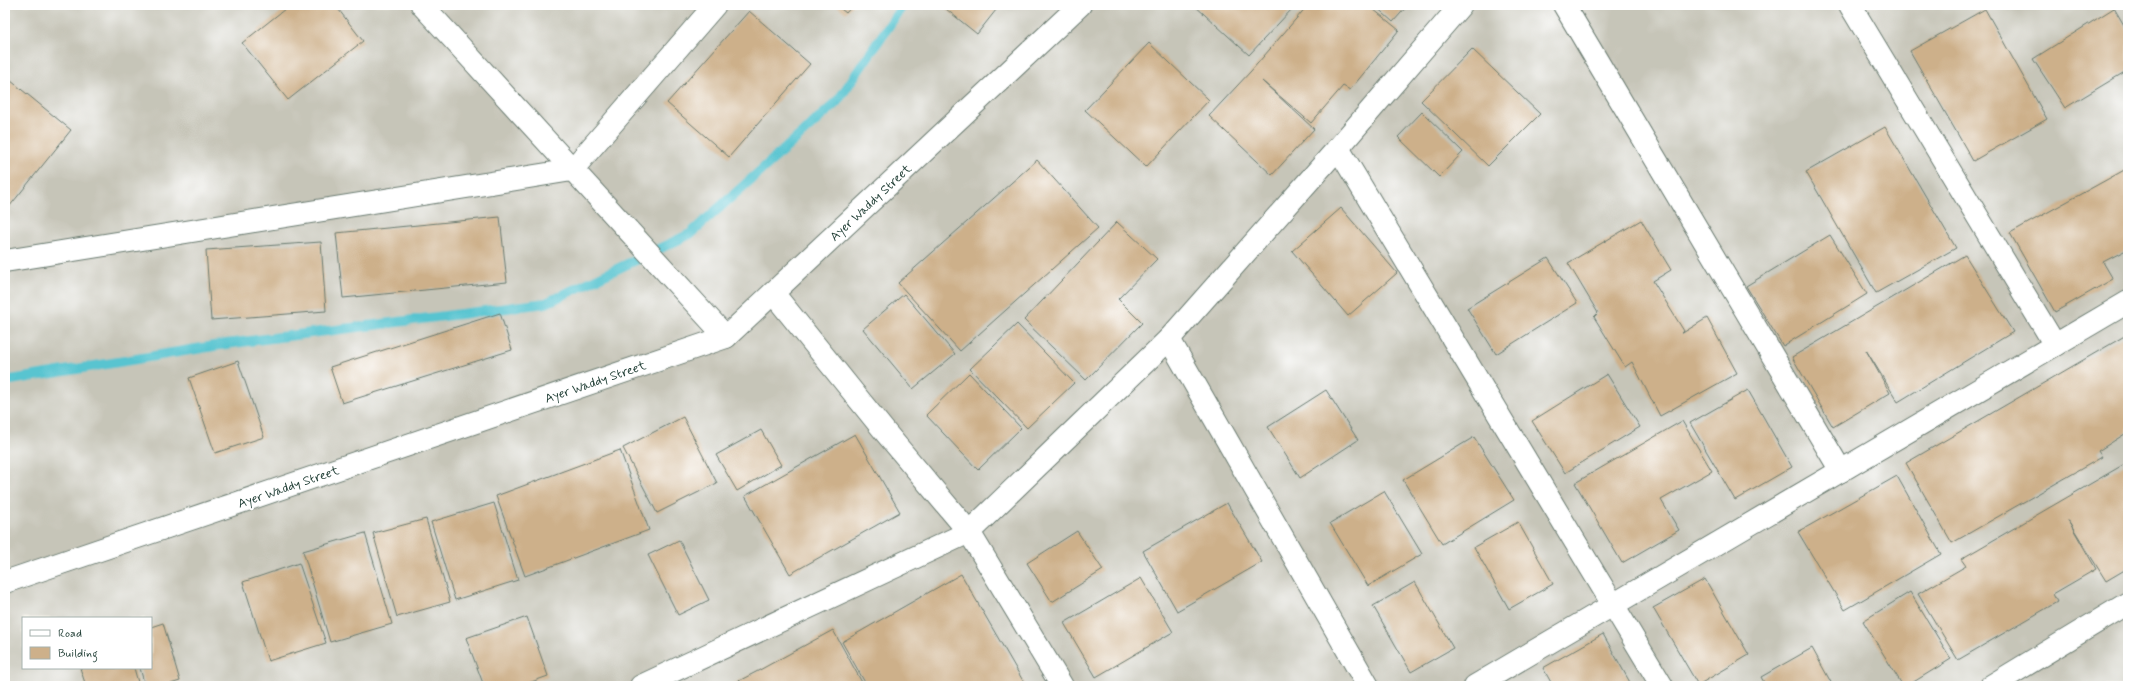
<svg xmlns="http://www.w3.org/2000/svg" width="2133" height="691" viewBox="0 0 2133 691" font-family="Mynerve,sans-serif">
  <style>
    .industrial { fill: #c6c5b8; fill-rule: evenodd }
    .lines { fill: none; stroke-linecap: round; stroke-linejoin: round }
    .stream { stroke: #58c4d0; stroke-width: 10 }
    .building { fill: #cdb08a }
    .minor-casing { stroke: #6a7b70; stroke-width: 24 }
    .minor { stroke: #fff; stroke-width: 22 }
    .labels { text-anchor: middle; stroke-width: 4; stroke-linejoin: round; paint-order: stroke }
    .street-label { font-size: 13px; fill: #1f3d34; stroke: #fff }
  </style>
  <rect width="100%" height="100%" fill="#fff"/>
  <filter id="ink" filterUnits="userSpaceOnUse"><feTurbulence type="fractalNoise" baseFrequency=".025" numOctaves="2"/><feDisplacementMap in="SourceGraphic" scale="8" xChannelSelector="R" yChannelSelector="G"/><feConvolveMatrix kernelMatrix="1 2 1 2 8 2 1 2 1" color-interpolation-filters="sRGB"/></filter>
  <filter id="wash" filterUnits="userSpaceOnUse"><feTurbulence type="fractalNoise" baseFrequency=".012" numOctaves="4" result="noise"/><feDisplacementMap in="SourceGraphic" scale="16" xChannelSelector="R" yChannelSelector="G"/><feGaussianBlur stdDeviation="0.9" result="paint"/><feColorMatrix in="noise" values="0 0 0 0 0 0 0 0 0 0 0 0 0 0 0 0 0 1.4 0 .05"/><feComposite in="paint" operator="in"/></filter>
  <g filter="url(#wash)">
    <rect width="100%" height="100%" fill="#f5efde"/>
    <path class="industrial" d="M5,5H2128V686H5ZM23,618H151V668H23Z"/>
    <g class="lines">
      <path class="stream" d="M5,381L226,344L546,303L690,234L837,102L903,5"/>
    </g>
    <g id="blocks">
      <g class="building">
        <path d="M290,5H335L363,41L288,100L242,43Z"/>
        <path d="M836,5H853L846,13Z"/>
        <path d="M941,5H1000L977,34Z"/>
        <path d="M1194,5H1289L1292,9L1249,55Z"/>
        <path d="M1308,5H1368L1399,30L1350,90L1343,86L1311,123L1262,81L1314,129L1272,175L1209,116L1251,71Z"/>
        <path d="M1374,5H1408L1393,22Z"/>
        <path d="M2114,8L2128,32V70L2065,108L2033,59Z"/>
        <path d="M1985,9L2047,119L1973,161L1910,51Z"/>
        <path d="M749,11L810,64L729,157L667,103Z"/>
        <path d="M1149,43L1209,100L1146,167L1085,110Z"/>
        <path d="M1472,49L1540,114L1488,166L1421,101Z"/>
        <path d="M5,76L71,130L9,207L5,202Z"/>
        <path d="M1422,112L1463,152L1439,177L1398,137Z"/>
        <path d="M1885,127L1956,248L1876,293L1806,172Z"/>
        <path d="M1037,160L1098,228L960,351L898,283Z"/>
        <path d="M2128,168V249L2103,262L2113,279L2055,312L2010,233Z"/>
        <path d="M1341,208L1397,273L1348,316L1292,251Z"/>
        <path d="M500,217L507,282L343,298L336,233Z"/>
        <path d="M1641,220L1671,270L1653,281L1684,331L1681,334L1707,318L1737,373L1660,416L1632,362L1625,367L1594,317L1598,313L1568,263Z"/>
        <path d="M1117,222L1157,259L1118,299L1142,323L1086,380L1024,320Z"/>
        <path d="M1830,235L1867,294L1783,346L1746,286Z"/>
        <path d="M321,242L326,311L211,320L206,250Z"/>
        <path d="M1965,255L2013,332L1898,402L1866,350L1890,393L1833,427L1792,357Z"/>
        <path d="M1548,258L1577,303L1496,354L1467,308Z"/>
        <path d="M904,294L955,354L913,389L863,329Z"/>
        <path d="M500,313L512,350L342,403L330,367Z"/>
        <path d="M1017,324L1074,383L1027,428L970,369Z"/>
        <path d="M2128,334V432L2098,451L2102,457L1952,543L1906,463Z"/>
        <path d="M238,361L264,437L215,453L189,378Z"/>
        <path d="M969,373L1021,428L978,470L926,415Z"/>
        <path d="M1607,374L1640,427L1565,473L1532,421Z"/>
        <path d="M1326,390L1358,440L1300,478L1268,427Z"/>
        <path d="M1748,390L1792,467L1735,500L1690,423Z"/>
        <path d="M683,417L717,483L657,513L623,448Z"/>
        <path d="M1682,421L1712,471L1661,500L1679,530L1622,563L1575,483Z"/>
        <path d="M761,430L781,465L737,491L716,455Z"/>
        <path d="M855,434L900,512L790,574L745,496Z"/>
        <path d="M1474,437L1514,500L1442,544L1403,480Z"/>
        <path d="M620,450L649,530L525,576L496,496Z"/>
        <path d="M2128,462V568L2106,581L2068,520L2096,569L2053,594L2057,602L1958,660L1918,594L1966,566L1961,559Z"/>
        <path d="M1897,476L1941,554L1845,610L1798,532Z"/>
        <path d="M1384,491L1422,554L1368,586L1330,523Z"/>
        <path d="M494,503L518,580L455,600L431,522Z"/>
        <path d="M1227,503L1262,562L1177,611L1143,551Z"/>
        <path d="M426,519L450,602L397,617L373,533Z"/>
        <path d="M1518,522L1553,584L1509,609L1474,547Z"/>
        <path d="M1077,531L1103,570L1052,602L1027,563Z"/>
        <path d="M365,533L392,624L330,642L303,551Z"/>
        <path d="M679,540L709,600L678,615L648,555Z"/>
        <path d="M299,563L326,643L268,661L243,582Z"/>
        <path d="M961,574L1026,686H867L842,642Z"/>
        <path d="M1141,578L1173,632L1096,677L1064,623Z"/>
        <path d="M1705,579L1749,655L1698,685L1653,608Z"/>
        <path d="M1415,582L1453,648L1411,672L1373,606Z"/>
        <path d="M1910,592L1951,659L1907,686H1903L1863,621Z"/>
        <path d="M527,617L548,676L520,686H484L466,638Z"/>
        <path d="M163,623L180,681L164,686H145L140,668H151V627Z"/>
        <path d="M833,630L864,686H729L756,672Z"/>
        <path d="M1603,634L1632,686H1553L1543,668Z"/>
        <path d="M1812,648L1833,686H1766L1761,677Z"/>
        <path d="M80,668H134L139,686H86Z"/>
      </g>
    </g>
  </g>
  <g filter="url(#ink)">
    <use href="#blocks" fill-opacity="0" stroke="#6a7b70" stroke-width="1"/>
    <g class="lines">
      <defs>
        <g id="minor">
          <path d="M422,5L726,337"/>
          <path d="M1564,5L1841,471"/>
          <path d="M1850,5L2055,345"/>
          <path d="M1338,148L1662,686"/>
          <path d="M5,261L572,170L715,5"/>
          <path d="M773,293L886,433L969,532L1062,686"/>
          <path d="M1169,339L1368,686"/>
          <path d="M5,582L726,337L1080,5"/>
          <path d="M641,686L969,532L1169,339L1338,148L1461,5"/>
          <path d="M1475,686L2128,302"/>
          <path d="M1991,686L2128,603"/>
        </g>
      </defs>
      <use href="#minor" class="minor-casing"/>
      <use href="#minor" class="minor"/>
    </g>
  </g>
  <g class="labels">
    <g class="street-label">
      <text transform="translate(870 202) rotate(-43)" y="5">Ayer Waddy Street</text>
      <text transform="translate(595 381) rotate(-19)" y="5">Ayer Waddy Street</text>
      <text transform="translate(288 486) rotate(-19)" y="5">Ayer Waddy Street</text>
    </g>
  </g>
  <rect width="2133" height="691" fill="none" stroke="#fff" stroke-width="20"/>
  <rect x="22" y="617" width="130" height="52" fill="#ffffff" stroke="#a5b1ae"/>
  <rect x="30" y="630" width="20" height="6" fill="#ffffff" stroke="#a5b1ae"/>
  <text x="58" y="637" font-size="12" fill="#1f3d34">Road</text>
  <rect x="30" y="647" width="20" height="12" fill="#cdb08a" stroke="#a5b1ae"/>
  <text x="58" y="657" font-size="12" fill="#1f3d34">Building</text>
</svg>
